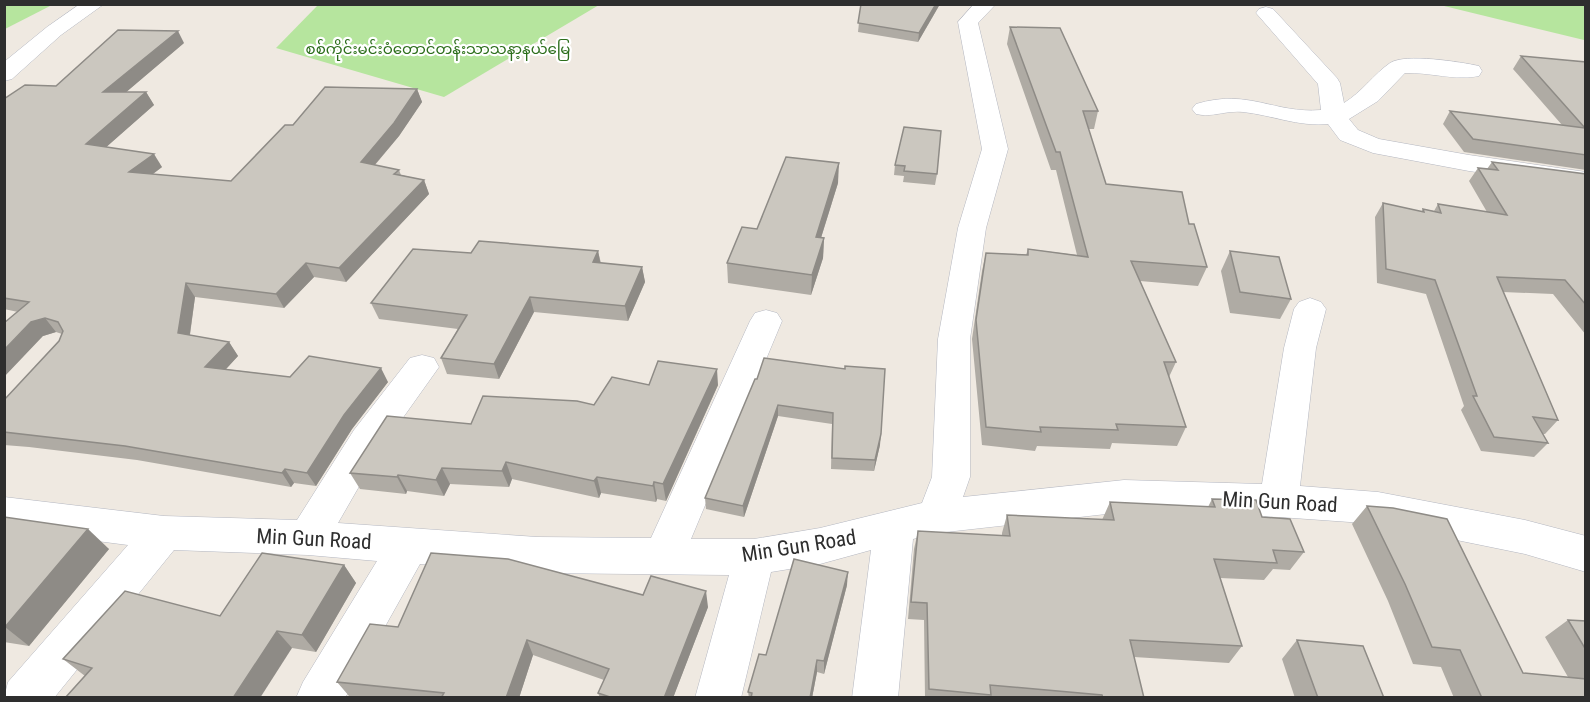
<svg xmlns="http://www.w3.org/2000/svg" width="1590" height="702" viewBox="0 0 1590 702" font-family="'Roboto Condensed','Noto Sans Myanmar',sans-serif">
  <style>
    .green { fill: #b6e59e }
    .lines { fill: none; stroke-linecap: round; stroke-linejoin: round }
    .minor-casing { stroke: #b4b7c1; stroke-width: 1 }
    .minor { fill: #fff; fill-rule: evenodd }
    .wall { fill: #afaba4 }
    .shaded-wall { fill: #8e8b86 }
    .building { fill: #cbc7bf; stroke: #8e8b86; stroke-width: 1.5 }
    .labels { text-anchor: middle; stroke-width: 4.5; stroke-linejoin: round; paint-order: stroke }
    .far-park-label { font-size: 15px; fill: #2c6e1b; stroke: #fff }
    .near-street-label { font-size: 21px; fill: #2e2e2e; stroke: #fff }
  </style>
  <rect width="100%" height="100%" fill="#efe9e1"/>
  <g class="green">
    <path d="M5,4H52V5L5,29Z"/>
    <path d="M318,5H599L444,97L276,48Z"/>
    <path d="M1440,5H1585V40H1584Z"/>
  </g>
  <g class="lines">
    <defs>
      <g id="minor">
        <path d="M80,4H104L61,35L12,79L4,81V62L47,27Z"/>
        <path d="M974,4H996L978,23L1008,149L986,228L970,339V477L963,497L1124,480L1262,484L1284,348L1294,309L1299,302L1310,298L1321,302L1326,309L1316,348L1300,486L1378,492L1525,520L1586,536V572L1525,554L1378,524L1279,517L1124,512L937,533L913,539L898,698H852L871,550L820,564L771,572L741,698H695L729,575L537,573L420,564L345,698H296L303,682L377,561L308,555L174,550L54,698H4L8,682L128,545L4,529V497L164,516L297,520L354,430L410,358L422,355L434,358L439,367L380,450L338,523L537,537L651,538L750,321L755,313L766,310L777,313L782,321L691,539H754L820,528L922,503L932,477L938,339L958,228L982,149L958,22Z"/>
        <path d="M1266,7L1273,9L1337,78L1340,83L1344,103C1362,92 1374,74 1390,63C1405,53 1461,62 1479,66L1482,71L1479,76C1456,81 1429,72 1405,73L1378,101L1349,119L1358,130L1379,139L1469,155L1586,172V188L1469,171L1373,153L1340,140L1328,124C1298,127 1272,115 1243,112C1227,110 1211,118 1196,114L1192,109L1196,104C1249,88 1274,114 1321,110L1318,84L1256,13L1259,9Z"/>
      </g>
    </defs>
    <use href="#minor" class="minor-casing"/>
    <use href="#minor" class="minor"/>
  </g>
  <g class="wall">
    <path d="M861,4H940L918,42L858,32Z"/>
    <path d="M1010,27L1098,111L1094,129H1088L1106,184L1189,224L1207,267L1198,286L1140,281L1176,362L1169,377L1186,427L1177,446L1112,443L1110,449L1037,446L1035,451L982,445L972,339L982,271L986,253L1026,255L1028,249L1077,255L1056,170H1051L1007,44Z"/>
    <path d="M184,43L126,92H146L154,105L106,147L162,167L153,174L231,181L293,125L417,89L422,102L399,136L375,165L399,170L401,175L424,180L429,194L346,282L314,277L284,308L195,297L190,335L229,342L238,356L226,369L290,377L388,382L352,429L316,486L294,483L291,487L137,460L29,447L4,445V400L59,341L62,334L56,332L43,336L18,312L4,309V99L56,86Z"/>
    <path d="M1521,56L1586,62V170L1464,152L1443,124L1450,111L1562,125L1513,69Z"/>
    <path d="M904,127L937,174L935,185L903,182L904,176L894,175L895,165Z"/>
    <path d="M1492,162L1586,174V335L1553,294L1503,292L1558,420L1545,434H1542L1548,443L1534,457L1481,451L1461,410L1464,406L1426,294L1377,283L1375,217L1383,203L1421,212L1423,209L1434,211L1438,204L1487,212L1469,181L1478,168L1487,169Z"/>
    <path d="M838,183L821,238H824L823,258L811,295L728,283L727,263L757,229Z"/>
    <path d="M598,251L601,263L642,267L645,282L628,321L534,312L499,379L447,374L441,358L458,329L379,319L371,303L471,253Z"/>
    <path d="M1230,251L1291,299L1280,319L1230,313L1221,271Z"/>
    <path d="M845,369L880,445L874,471L831,469L832,424L778,416L744,517L706,509L705,498L757,379Z"/>
    <path d="M649,385H718L666,501L657,499L656,502L601,493L599,498L512,479L509,487L450,484L444,496L407,491L406,494L360,489L350,473L471,424L594,405Z"/>
    <path d="M1212,499L1262,517L1304,552L1290,570L1273,569L1264,580L1220,578L1242,646L1229,663L1134,657L1144,698H925L924,620L908,619L914,549L918,531L1002,536V533L1007,515L1102,520L1110,502L1208,507Z"/>
    <path d="M1367,506L1523,673L1568,677L1545,637L1568,620L1586,621V698H1454L1441,667L1413,664L1388,601L1352,524Z"/>
    <path d="M4,517L109,549L29,646L4,642Z"/>
    <path d="M344,565L356,583L316,652L292,648L85,676L63,659L220,616Z"/>
    <path d="M847,585L824,674L817,672L812,698H749L748,692L766,655Z"/>
    <path d="M643,595L708,607L673,698H600L598,693L604,680L533,655L519,698H365L349,696L337,682L398,627Z"/>
    <path d="M1297,640L1384,698H1295L1282,659Z"/>
  </g>
  <g class="shaded-wall">
    <path d="M936,4H940L918,42L919,33Z"/>
    <path d="M178,31L184,43L111,105L103,92Z"/>
    <path d="M417,89L422,102L399,136L366,175L361,162Z"/>
    <path d="M146,92L154,105L95,157L86,144Z"/>
    <path d="M154,154L162,167L138,185L129,172Z"/>
    <path d="M839,163L838,183L815,257L816,237Z"/>
    <path d="M424,180L429,194L346,282L339,268Z"/>
    <path d="M824,238L823,258L811,295L812,275Z"/>
    <path d="M598,251L601,266L593,262Z"/>
    <path d="M306,263L314,277L284,308L276,294Z"/>
    <path d="M642,267L645,282L628,321L625,306Z"/>
    <path d="M186,283L195,297L188,347L178,333Z"/>
    <path d="M530,297L534,312L499,379L494,364Z"/>
    <path d="M45,318L56,332L43,336L4,377V350L31,322Z"/>
    <path d="M229,342L238,356L215,381L205,367Z"/>
    <path d="M381,368L388,382L352,429L316,486L307,473L344,415Z"/>
    <path d="M717,369L718,385L666,501L663,484Z"/>
    <path d="M778,405V416L744,517L743,506Z"/>
    <path d="M881,434L880,445L874,471L875,460Z"/>
    <path d="M506,462L512,479L509,487L502,471Z"/>
    <path d="M442,468L450,484L444,496L436,480Z"/>
    <path d="M285,469L294,483L291,487L282,473Z"/>
    <path d="M398,475L407,491L406,494L397,477Z"/>
    <path d="M597,477L601,493L599,498L594,481Z"/>
    <path d="M654,482L657,499L656,502L653,486Z"/>
    <path d="M88,529L109,549L29,646L5,627Z"/>
    <path d="M344,565L356,583L316,652L302,635Z"/>
    <path d="M848,572L847,585L824,674V661Z"/>
    <path d="M706,591L708,607L673,698H664Z"/>
    <path d="M277,631L292,648L260,698H233Z"/>
    <path d="M527,640L533,655L519,698H506Z"/>
    <path d="M817,660V672L812,698H810Z"/>
  </g>
  <g class="building">
    <path d="M861,4H936L919,33L858,23Z"/>
    <path d="M1010,27L1060,28L1098,111H1083L1106,184L1182,192L1189,224H1194L1207,267L1131,261L1176,362H1164L1186,427L1116,424L1118,430L1040,427L1041,432L986,427L976,320L986,253L1028,255V249L1088,257L1060,152H1056Z"/>
    <path d="M118,30L178,31L103,92H146L86,144L154,154L129,172L231,181L285,125H293L325,87L417,89L394,123L361,162L399,170L394,174L424,180L339,268L306,263L276,294L186,283L178,333L229,342L205,367L290,377L309,356L381,368L344,415L307,473L285,469L282,473L125,446L4,432V400L59,341L63,331L58,322L45,318L31,322L4,350V323L29,302L4,298V99L25,85L56,86Z"/>
    <path d="M1521,56L1586,62V155L1473,139L1450,111L1585,128Z"/>
    <path d="M904,127L941,131L937,174L904,171L905,166L895,165Z"/>
    <path d="M786,157L839,163L816,237L824,238L812,275L727,263L742,227L757,229Z"/>
    <path d="M1492,162L1586,174V305L1565,280L1497,277L1558,420L1533,417L1548,443L1494,437L1473,396H1477L1435,280L1386,269L1383,203L1424,212L1423,209L1441,213L1438,204L1507,215L1478,168L1498,170Z"/>
    <path d="M479,241L598,251L593,262L642,267L625,306L530,297L494,364L441,358L467,315L371,303L413,249L471,253Z"/>
    <path d="M1230,251L1279,257L1291,299L1240,292Z"/>
    <path d="M764,358L845,369V366L885,369L881,434L875,460L832,458L833,413L778,405L743,506L705,498L755,379H757Z"/>
    <path d="M658,361L717,369L663,484L654,482L653,486L597,477L594,481L506,462L502,471L442,468L436,480L398,475L397,477L350,473L387,416L471,424L483,396L577,401L594,405L612,377L649,385Z"/>
    <path d="M1212,499L1256,500L1262,517L1290,519L1304,552L1273,550L1277,563L1214,559L1242,646L1130,640L1144,698H1103L1102,695L990,685L991,695L929,689L927,603L911,602L918,531L1010,536L1007,515L1114,520L1110,502L1215,507Z"/>
    <path d="M1367,506L1393,508L1447,519L1523,673L1586,679V698H1482L1460,650L1432,647L1405,584Z"/>
    <path d="M4,517L88,529L5,627H4Z"/>
    <path d="M262,553L344,565L302,635L277,631L233,698H65L92,668L63,659L125,591L220,616Z"/>
    <path d="M431,553L508,559L643,595L651,576L706,591L664,698H613L598,693L609,669L527,640L506,698H441L444,693L337,682L370,624L398,627Z"/>
    <path d="M794,559L848,572L824,661L817,660L810,698H751L752,693L748,692L759,654L766,655Z"/>
    <path d="M1568,620L1586,621V650Z"/>
    <path d="M1297,640L1363,646L1384,698H1318Z"/>
  </g>
  <g class="labels">
    <g class="far-park-label">
      <text x="438" y="54">စစ်ကိုင်းမင်းဝံတောင်တန်းသာသနာ့နယ်မြေ</text>
    </g>
    <g class="near-street-label">
      <text transform="translate(1280 502) rotate(3)" y="7">Min Gun Road</text>
      <text transform="translate(314 539) rotate(3)" y="7">Min Gun Road</text>
      <text transform="translate(799 546) rotate(-9)" y="7">Min Gun Road</text>
    </g>
  </g>
  <rect width="1590" height="702" fill="none" stroke="#2e2e2e" stroke-width="12"/>
</svg>
